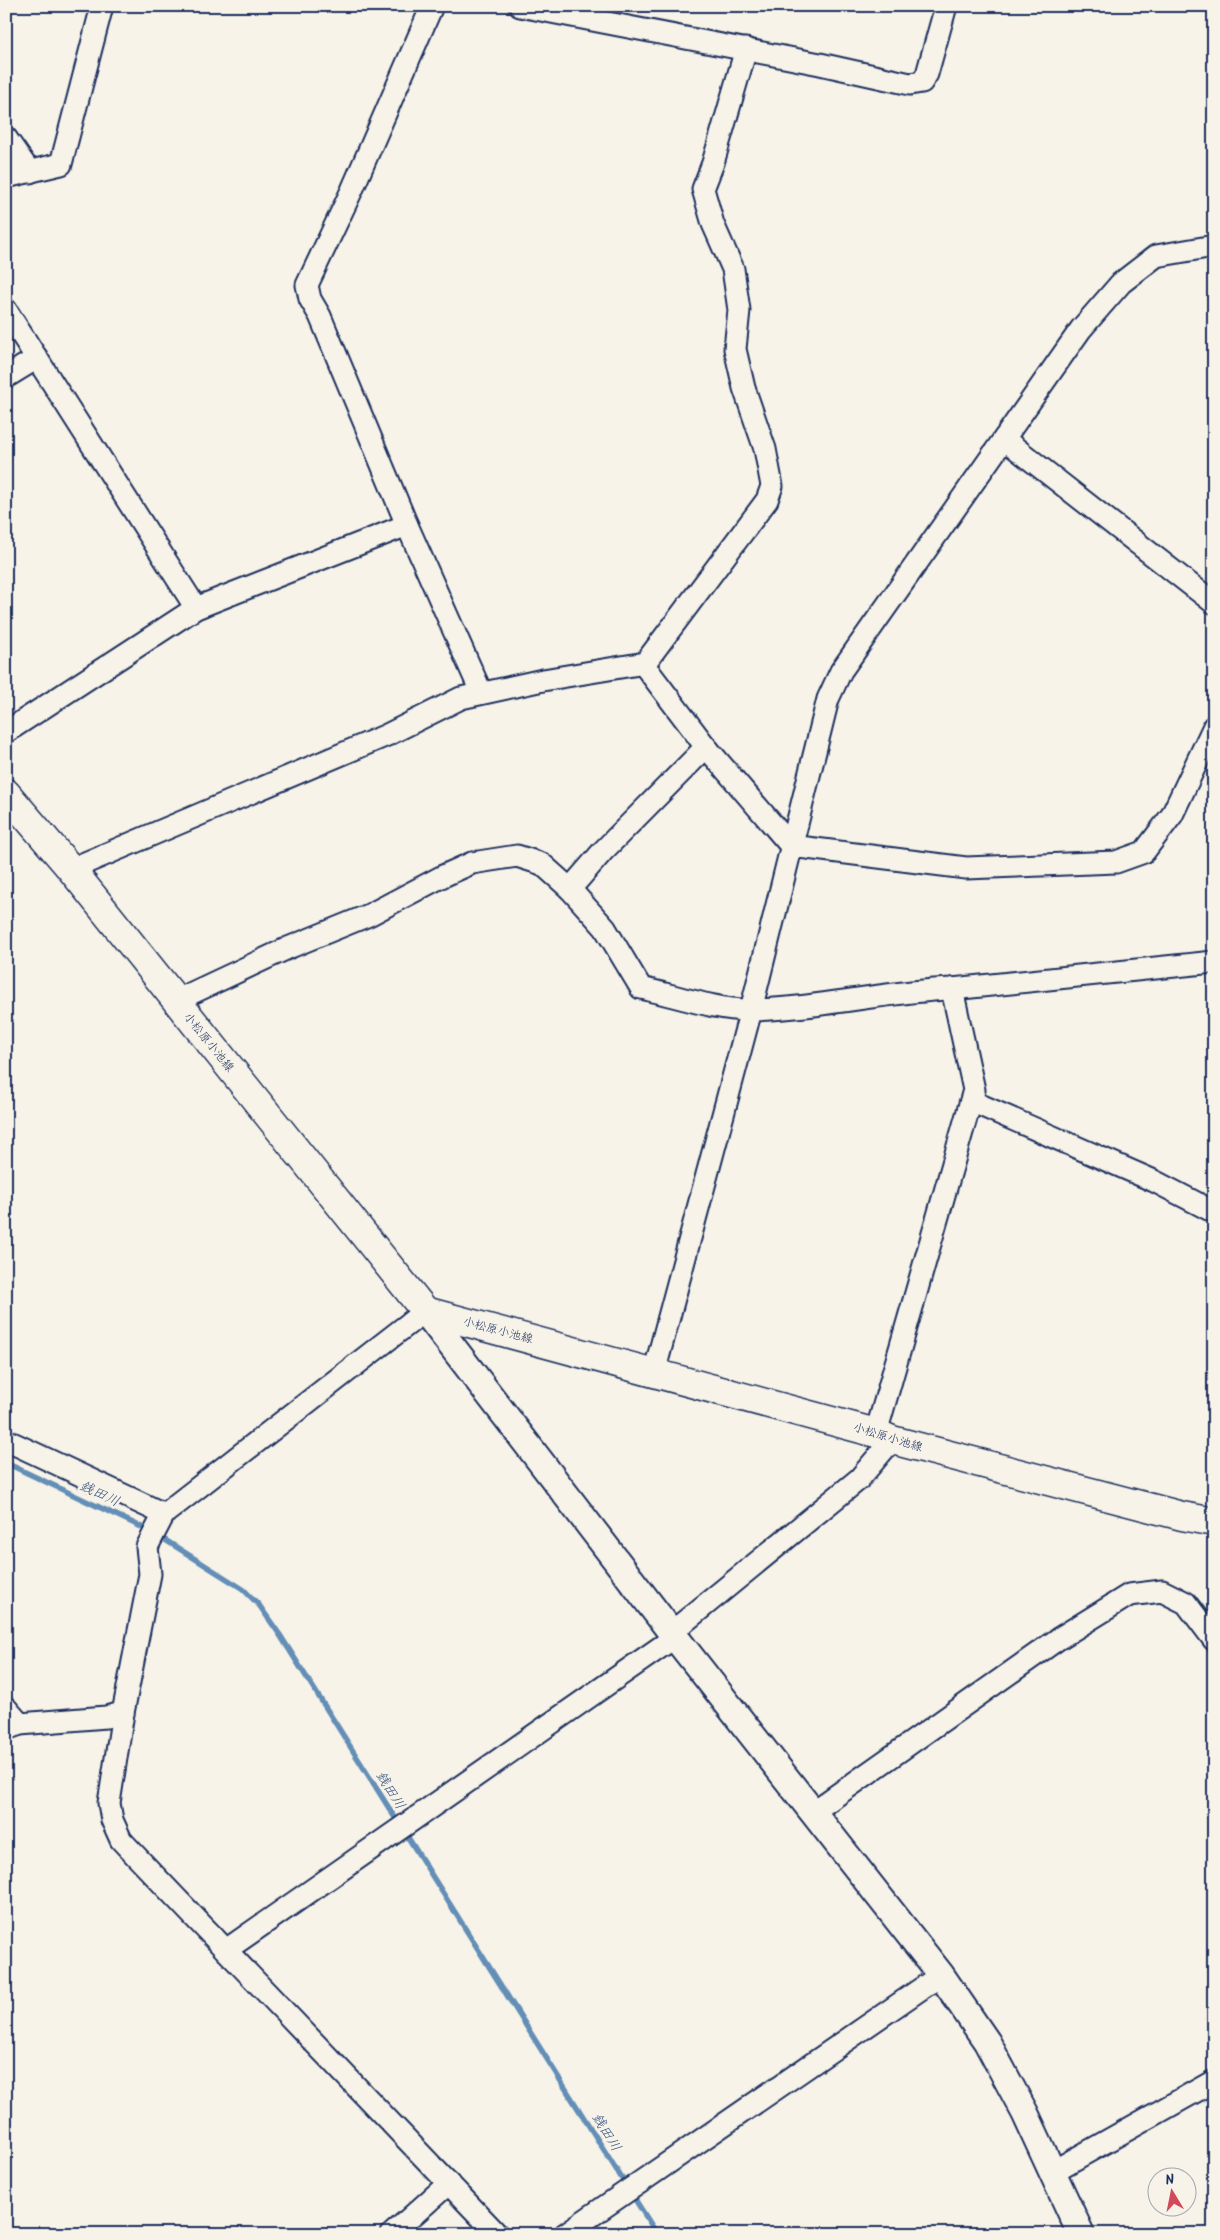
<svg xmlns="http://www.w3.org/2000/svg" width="1220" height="2240" viewBox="0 0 1220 2240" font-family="Kalam,'Klee One',sans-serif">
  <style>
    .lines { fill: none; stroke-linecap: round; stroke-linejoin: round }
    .stream { stroke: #638eb7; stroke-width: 5.5 }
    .minor-casing { stroke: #1b2f5e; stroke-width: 25 }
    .tertiary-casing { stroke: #1b2f5e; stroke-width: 30 }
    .secondary-casing { stroke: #1b2f5e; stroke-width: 31 }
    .minor { stroke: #f7f3e8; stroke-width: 21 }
    .tertiary { stroke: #f7f3e8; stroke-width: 26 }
    .secondary { stroke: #f7f3e8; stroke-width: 28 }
    .labels { text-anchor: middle; stroke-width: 5; stroke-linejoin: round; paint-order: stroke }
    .street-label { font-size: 12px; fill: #1b2f5e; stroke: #f7f3e8 }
    .water-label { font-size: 14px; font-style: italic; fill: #395683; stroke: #f7f3e8 }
  </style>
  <rect width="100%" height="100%" fill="#f7f3e8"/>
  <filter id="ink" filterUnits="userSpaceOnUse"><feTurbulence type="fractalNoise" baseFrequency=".02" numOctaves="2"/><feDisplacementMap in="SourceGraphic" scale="10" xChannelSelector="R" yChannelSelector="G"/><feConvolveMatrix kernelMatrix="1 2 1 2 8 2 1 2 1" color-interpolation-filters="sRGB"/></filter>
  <g filter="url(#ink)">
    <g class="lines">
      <g class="stream">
        <path d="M6,1463L154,1533L243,1589L259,1605L280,1635L399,1824"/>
        <path d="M404,1831L626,2185"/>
        <path d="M631,2193L657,2234"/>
      </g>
      <defs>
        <g id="minor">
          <path d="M432,6L352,190L307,285L310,299L320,316L407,525L481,692"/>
          <path d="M520,6L820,64L910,84L922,82L927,74L946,6"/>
          <path d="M6,138L30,172"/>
          <path d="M6,177L61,164L102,6"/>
          <path d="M6,310L196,608"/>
          <path d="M6,377L37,358"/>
          <path d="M1004,439L1214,603"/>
          <path d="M645,663L647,669L706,747L791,846L966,868L1116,862L1144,852L1172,815L1214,726"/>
          <path d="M6,732L196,608L407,525"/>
          <path d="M71,869L387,735L461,698L543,680L645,663L767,500L772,486L765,449L744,388L735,349L739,310L733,269L713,224L703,189L713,163L746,49"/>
          <path d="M570,889L603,851L706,747"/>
          <path d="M175,1001L288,948L369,915L443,876L472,863L517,856L542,864L570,889L605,928L641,988C672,995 721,1011 750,1010C818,1009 885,991 952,989L1214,962"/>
          <path d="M971,1101L1154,1181L1214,1212"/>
          <path d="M425,1311L164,1514L147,1547L150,1574L123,1713L109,1803L112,1820L121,1840L136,1856L497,2234"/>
          <path d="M654,1373L751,1010L828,699L841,671L1081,329L1121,283L1156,256L1214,246"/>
          <path d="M876,1433L974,1090L952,989"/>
          <path d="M6,1440L164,1514"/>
          <path d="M672,1632L859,1479L892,1440"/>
          <path d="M6,1708L20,1724"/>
          <path d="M6,1729L20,1724L106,1717L123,1713"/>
          <path d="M813,1812L1058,1639L1129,1595L1162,1591L1186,1603L1214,1640"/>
          <path d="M226,1950L675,1637"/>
          <path d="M1052,2172L1214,2081"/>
          <path d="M392,2234L449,2183"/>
          <path d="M565,2234L941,1975"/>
        </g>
        <path id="tertiary" d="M425,1311L675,1637L941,1975L987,2042L1025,2113L1081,2234"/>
        <path id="secondary" d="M6,793L71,869L425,1311L876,1433L892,1440L1182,1516L1214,1522"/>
      </defs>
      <use href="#minor" class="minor-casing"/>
      <use href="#tertiary" class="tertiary-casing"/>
      <use href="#secondary" class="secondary-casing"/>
      <use href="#minor" class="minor"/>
      <use href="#tertiary" class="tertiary"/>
      <use href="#secondary" class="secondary"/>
    </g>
  </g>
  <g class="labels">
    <g class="street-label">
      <text transform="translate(209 1042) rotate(51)" y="4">小松原小池線</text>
      <text transform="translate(498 1330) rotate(15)" y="4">小松原小池線</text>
      <text transform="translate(888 1437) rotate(17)" y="4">小松原小池線</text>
    </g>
    <g class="water-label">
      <text transform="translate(100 1493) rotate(25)" y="5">銭田川</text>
      <text transform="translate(391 1790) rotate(58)" y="5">銭田川</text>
      <text transform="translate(607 2132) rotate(58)" y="5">銭田川</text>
    </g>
  </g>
  <rect width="1220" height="2240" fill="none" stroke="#f7f3e8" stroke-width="25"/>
  <rect x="12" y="12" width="1195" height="2215" fill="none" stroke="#1b2f5e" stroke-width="2" filter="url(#ink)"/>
  <g transform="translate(1172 2192) rotate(350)"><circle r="24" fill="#f7f3e8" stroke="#9fa5b1"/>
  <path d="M0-4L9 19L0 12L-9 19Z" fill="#d1495b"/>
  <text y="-8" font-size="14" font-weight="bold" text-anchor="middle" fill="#1b2f5e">N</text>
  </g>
</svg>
